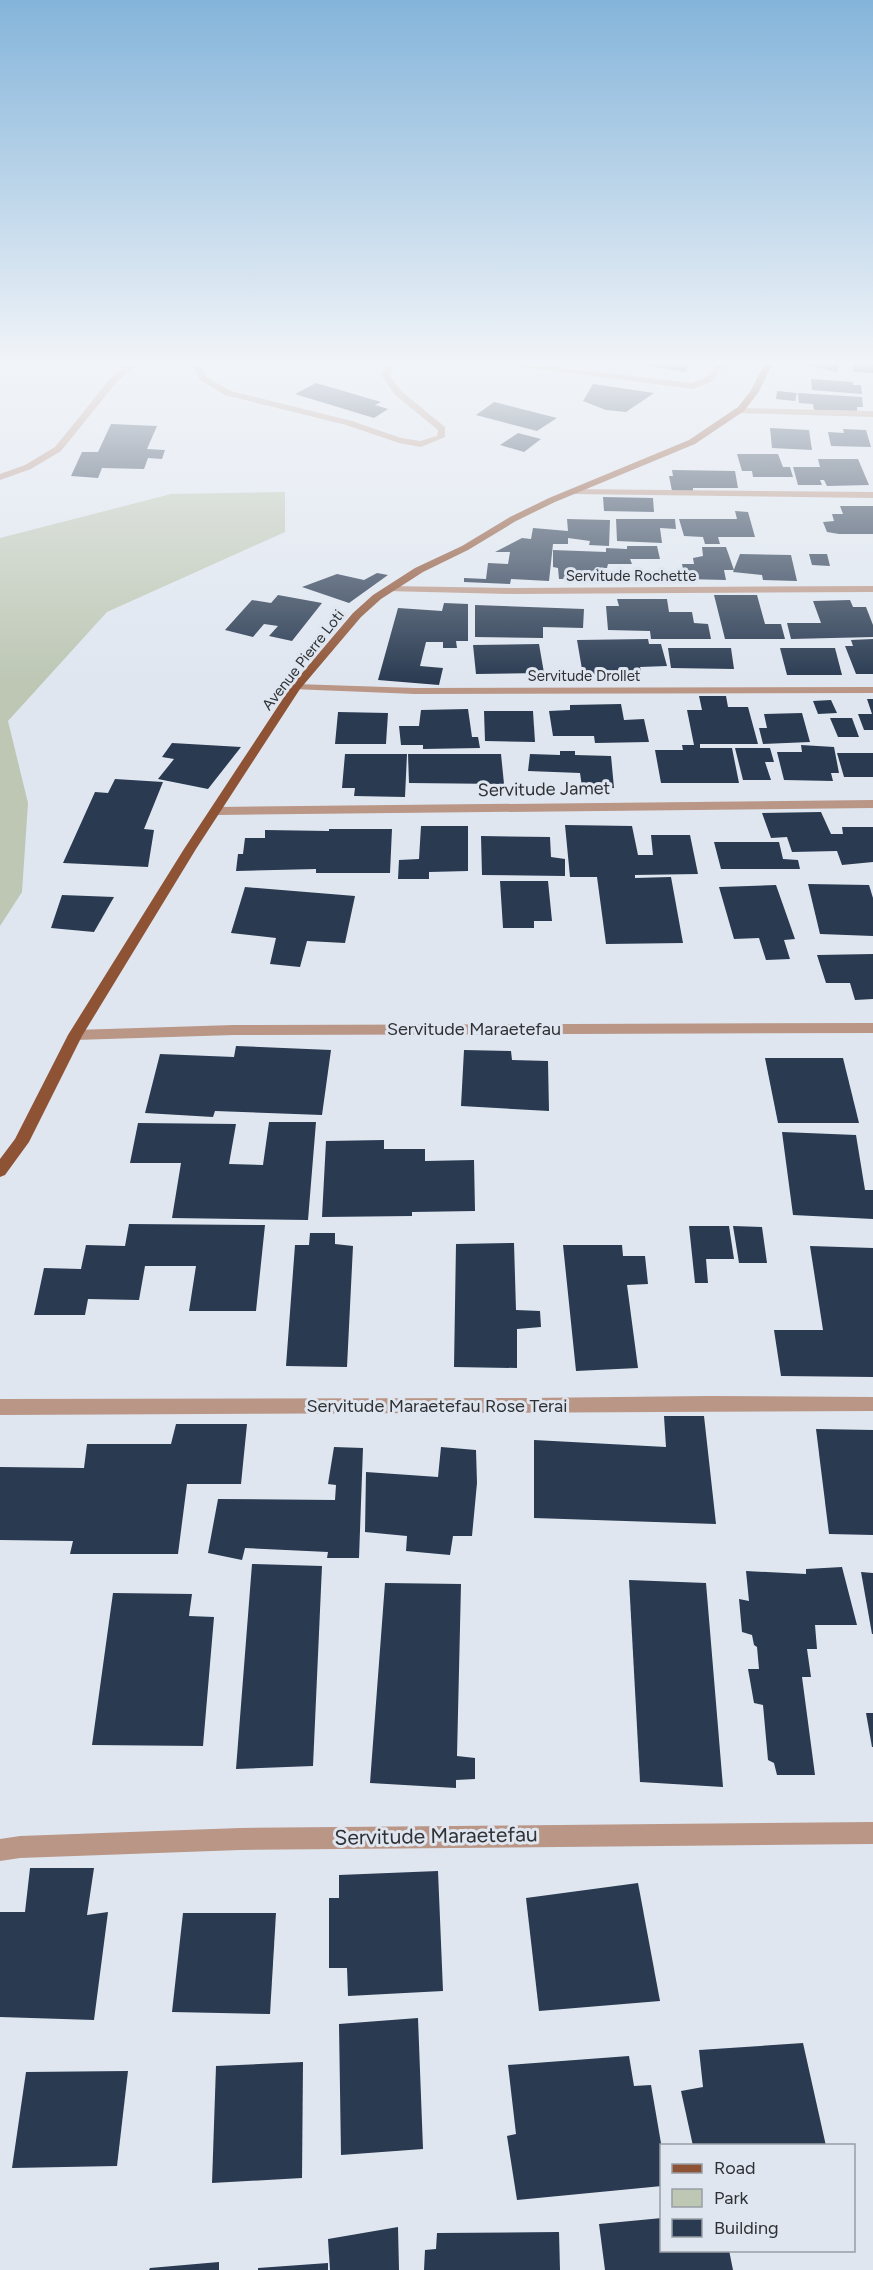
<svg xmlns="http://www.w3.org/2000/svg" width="873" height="2270" viewBox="0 0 873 2270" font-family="Figtree,sans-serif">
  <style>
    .green { fill: #bdc7b4 }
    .building { fill: #293a51 }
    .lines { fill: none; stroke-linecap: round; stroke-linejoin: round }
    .minor { fill: #b99686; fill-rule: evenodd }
    .major { fill: #8e5335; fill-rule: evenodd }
    .labels { text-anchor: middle; stroke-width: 6; stroke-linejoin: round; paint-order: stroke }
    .far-street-label { font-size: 15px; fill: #2f3135; stroke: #dfe6f0 }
    .street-label { font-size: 18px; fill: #2f3135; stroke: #dfe6f0 }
    .near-street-label { font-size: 21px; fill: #2f3135; stroke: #dfe6f0 }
  </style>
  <rect width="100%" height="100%" fill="#dfe6f0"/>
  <path class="green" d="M285,492V532L107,612L8,721L28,803L22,892L0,926V538L171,494Z"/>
  <g class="building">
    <path d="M642,365H688L686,372Z"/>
    <path d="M806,365H839L837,372Z"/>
    <path d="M854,365H873V373L853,372Z"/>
    <path d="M811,379L853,382V385H861L862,394L812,390Z"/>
    <path d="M316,383L381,402L375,405L388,409L374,418L295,394Z"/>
    <path d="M593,384L654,393L626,412L606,410L583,401Z"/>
    <path d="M777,391L797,393L795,401L776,399Z"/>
    <path d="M798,393L862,397L863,407H857V411L814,410L813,404L799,403Z"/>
    <path d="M494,402L557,418L537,431L476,415Z"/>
    <path d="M111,424L157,426L147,449L165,450L162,459L148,458L144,469L102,468L98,478L71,476L82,452H98Z"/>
    <path d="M770,428L809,430L812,450L772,448Z"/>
    <path d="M843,429L866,430L871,447L831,446L828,432L844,433Z"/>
    <path d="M518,433L541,439L524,452L500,445Z"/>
    <path d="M737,454H778L783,467H790L793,477H753L752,471H742Z"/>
    <path d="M818,459H858L869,485L827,486L824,480H820L822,485H798L793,467H820Z"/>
    <path d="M672,470L735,471L738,488H693V491H672L669,476H673Z"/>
    <path d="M603,497L653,498L654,512L604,511Z"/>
    <path d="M840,506H873V534H839L827,532L823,522L834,521L832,514H843Z"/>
    <path d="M735,511L748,512L755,537H718L720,544H705L703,537L684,536L679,519H737Z"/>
    <path d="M567,519L610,520L609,546L589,545L590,541L568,538V544H553L549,581L511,579L510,584L464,582V578L486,579L488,563L508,564L510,552H495L522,538L531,539L533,528L568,531Z"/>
    <path d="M616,519H675L676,529L660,528L662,543L617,541Z"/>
    <path d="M627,546H657L660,559H630L632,564H608L607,568H600L601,579H559L558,568L553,567V550L606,552V548L627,549Z"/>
    <path d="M702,547H726L734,570H724L726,580L685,579L682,564H694L693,558L703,556Z"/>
    <path d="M740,554L791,555L797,581L763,580L762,575L733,572Z"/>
    <path d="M809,554H827L830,566L812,565Z"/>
    <path d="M377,573L388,575L349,603L302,587L337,574L364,580Z"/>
    <path d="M278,595L322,603L292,641L269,636L278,626L264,624L253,637L225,630L252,600L271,603Z"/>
    <path d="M714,595H757L765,624H781L785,639H725Z"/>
    <path d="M617,599H667L669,612H692L694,623L708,624L711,639H651L650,631L608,630L606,606H619Z"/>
    <path d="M850,600L853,607H866L873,625V637L791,639L787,623H821L813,601Z"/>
    <path d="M444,603L468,604V641H456L457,648H443V642H426L420,666L443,668L439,685L378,680L398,608L442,611Z"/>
    <path d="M475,605L584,609L583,628L543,627V638L475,637Z"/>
    <path d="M648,639L649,644H661L667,666L640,667L641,672L583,675L577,640Z"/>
    <path d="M873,639V674H856L845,646H853L851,640Z"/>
    <path d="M539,644L544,673L476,674L473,645Z"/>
    <path d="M668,648H731L734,669L671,668Z"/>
    <path d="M780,648H835L842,675H787Z"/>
    <path d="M699,696H726L728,707H748L758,744H700V748H732L739,783H661L655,750H683L682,745H694L687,710H702Z"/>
    <path d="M867,699H873V730H864L858,714H872Z"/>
    <path d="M831,700L837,713L818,714L813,701Z"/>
    <path d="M621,704L624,720L644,719L649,742L595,743L594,736H553L549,711L570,710V705Z"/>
    <path d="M468,709L472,737H478L480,748L423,749V745H401L399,726H419L421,710Z"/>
    <path d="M484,711H533L535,742L485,741Z"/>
    <path d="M338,712L388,713L386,744H335Z"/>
    <path d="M802,713L810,742L763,744L759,728H767L764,714Z"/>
    <path d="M830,718H852L859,737H838Z"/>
    <path d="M172,743L241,747L208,789L158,779L174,759L162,757Z"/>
    <path d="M801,745L834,747L839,773H831L833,781L784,780L777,752H802Z"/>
    <path d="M735,748H770L774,762H765L771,780H743Z"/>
    <path d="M560,751H575V755L611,756L614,788L582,787L580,773L528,771L530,754L560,755Z"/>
    <path d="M837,753H873V777H844Z"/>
    <path d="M345,754H407L405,797L354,796L355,788H342Z"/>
    <path d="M408,754H501L504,784L409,783Z"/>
    <path d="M115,779L163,782L144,829L154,830L148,867L63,863L95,792L108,793Z"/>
    <path d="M821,812L831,834H843L842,827H873V862L842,865L837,851L792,852L787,837L771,838L762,813Z"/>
    <path d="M565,825L632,826L638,855H653L651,835H690L698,874L635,875V878L671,877L683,943L606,944L597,877H570Z"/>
    <path d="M421,826H468V871L429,872V879H398L399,860L419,859Z"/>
    <path d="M329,829H392L390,873H316V869L236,871L238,854H243L245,838H265V830L329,831Z"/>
    <path d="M481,836L550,837L551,857L565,859V876L482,875Z"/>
    <path d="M714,842H779L783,859L798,860L800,869H721Z"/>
    <path d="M500,881H548L552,921H534V928H503Z"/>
    <path d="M808,884L869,885L873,898V936L820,934Z"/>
    <path d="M776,885L795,939L784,940L790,959L766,960L759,938L734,939L719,887Z"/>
    <path d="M245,887L355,896L345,943L307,941L300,967L270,964L276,938L231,933Z"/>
    <path d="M62,895L114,897L94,932L51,928Z"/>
    <path d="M873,954V999L855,1000L850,983H826L817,955Z"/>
    <path d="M236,1046L331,1050L322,1115L215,1111L213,1117L145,1113L160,1054L234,1057Z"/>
    <path d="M464,1050L511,1051L512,1060L548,1061L549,1111L461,1106Z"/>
    <path d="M765,1058H843L859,1123H778Z"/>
    <path d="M269,1122H316L308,1220L172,1218L181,1163H130L138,1123L236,1124L229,1164L263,1165Z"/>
    <path d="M782,1132L856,1135L865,1190H873V1219L793,1215Z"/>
    <path d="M384,1140V1149H425V1161L474,1160L475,1211L412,1212V1216L322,1217L326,1141Z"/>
    <path d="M129,1224L265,1225L256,1311H189L196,1266H145L139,1300L88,1299L85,1315H34L44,1268L81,1269L86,1245L125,1246Z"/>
    <path d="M689,1226H729L734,1259H706L708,1283H695Z"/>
    <path d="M733,1226L762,1227L767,1263H739Z"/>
    <path d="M310,1233H335V1244L353,1246L347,1367L286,1366L295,1245H309Z"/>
    <path d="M514,1243L516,1310L540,1311L541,1327L517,1329V1368L454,1367L456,1244Z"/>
    <path d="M563,1245H622L623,1256H645L648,1284L627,1285L638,1368L576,1371Z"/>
    <path d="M810,1246L873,1248V1377L781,1376L774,1330H823Z"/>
    <path d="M664,1416H704L716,1524L534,1518V1440L666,1447Z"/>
    <path d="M176,1424H247L241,1484H187L178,1554H70L73,1541L0,1540V1467L84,1468L87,1444H171Z"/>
    <path d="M816,1429L873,1430V1535L829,1534Z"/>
    <path d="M334,1447L363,1448L359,1558H327L328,1552L245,1548L242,1560L208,1553L218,1499L335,1500L336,1485L328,1484Z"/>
    <path d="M441,1447L476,1450L477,1483L472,1536H453L450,1555L406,1551L407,1536L365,1532L366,1472L438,1477Z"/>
    <path d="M252,1564L322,1566L313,1766L236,1769Z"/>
    <path d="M842,1567L857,1625H815L817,1649H807L811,1677H802L815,1775H777L774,1763L768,1760L763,1705L754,1703L748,1669H759L757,1647L754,1645L752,1635L742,1632L739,1599L749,1601L746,1571L806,1574V1569Z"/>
    <path d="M861,1572L873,1573V1634H872Z"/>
    <path d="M629,1580L706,1583L723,1787L640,1782Z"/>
    <path d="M385,1583L461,1584L457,1756L475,1758V1779L456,1780V1788L370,1783Z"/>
    <path d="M113,1593L192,1594L189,1616L214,1617L203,1746L92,1745Z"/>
    <path d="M866,1713H873V1747H872Z"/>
    <path d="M30,1868H94L87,1915L108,1912L94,2020L0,2017V1912H25Z"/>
    <path d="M438,1871L443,1991L348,1996L347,1968H329V1898H339V1875Z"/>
    <path d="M638,1883L660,2001L539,2011L526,1898Z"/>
    <path d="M183,1913H276L270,2014L172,2012Z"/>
    <path d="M418,2018L423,2149L341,2155L339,2024Z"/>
    <path d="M803,2043L826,2146H693L681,2091L703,2087L699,2050Z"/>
    <path d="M629,2056L634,2086L651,2085L662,2149V2186L517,2200L507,2136L516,2134L508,2065Z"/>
    <path d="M303,2062L302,2178L212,2183L216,2066Z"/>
    <path d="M128,2071L117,2166L12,2168L26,2072Z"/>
    <path d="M662,2218V2250H729L733,2270H605L599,2224Z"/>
    <path d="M398,2227L399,2270H330L328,2239Z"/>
    <path d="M559,2232L560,2270H424L425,2250L436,2249L437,2233Z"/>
    <path d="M219,2262V2270H149L150,2268Z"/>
    <path d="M328,2263V2270H258V2268Z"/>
  </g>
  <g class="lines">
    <g class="minor">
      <path d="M126,365H136L116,383L61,451L31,469L0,480V474L25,465L55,447L110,379Z"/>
      <path d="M193,365H201L206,377L231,391L352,421L401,438L420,441L437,436L438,430L395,395L382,376L386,365H394L390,376L401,391L445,427V437L421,447L399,443L346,425L225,395L200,380Z"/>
      <path d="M508,365H537L692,383L705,378L717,365H726L711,382L693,389Z"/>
      <path d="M738,408L873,411V417L735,413V409Z"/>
      <path d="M570,489L873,492V498L573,494L570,493Z"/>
      <path d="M389,586L514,588L873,586V592L514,594L385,591L384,589Z"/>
      <path d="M296,684L415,688L873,687V693L415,694L292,689V685Z"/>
      <path d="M873,800V808L216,815L210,811L216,807Z"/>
      <path d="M873,1023V1033L234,1035L75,1040L68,1035L75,1030L234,1025Z"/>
      <path d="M708,1396L873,1397V1411L0,1415V1399L528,1398Z"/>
      <path d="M873,1822V1844L240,1850L20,1858L0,1861V1839L20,1836L240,1828Z"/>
    </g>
    <path class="major" d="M764,365H772L758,393L744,411L695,444L555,502L516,521L468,550L423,572L381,599L361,617L300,689L196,849L82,1036L29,1142L5,1175L0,1177V1159L15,1139L68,1035L184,849L292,685L353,613L373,595L415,568L462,546L510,517L549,498L689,440L738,407L750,392Z"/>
  </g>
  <linearGradient id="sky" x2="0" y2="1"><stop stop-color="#84b4da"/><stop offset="0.53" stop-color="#f1f4f8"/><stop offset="1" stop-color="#f1f4f8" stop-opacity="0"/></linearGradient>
  <rect width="873" height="683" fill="url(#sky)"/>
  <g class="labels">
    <g class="far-street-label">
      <text x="631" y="581">Servitude Rochette</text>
      <text transform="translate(303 660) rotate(-52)" y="5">Avenue Pierre Loti</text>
      <text x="584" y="681">Servitude Drollet</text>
    </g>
    <g class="street-label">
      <text transform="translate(544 789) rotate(-1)" y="6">Servitude Jamet</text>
      <text x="474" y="1035">Servitude Maraetefau</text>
      <text x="437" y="1412">Servitude Maraetefau Rose Terai</text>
    </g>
    <g class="near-street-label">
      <text transform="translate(436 1836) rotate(-1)" y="7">Servitude Maraetefau</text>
    </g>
  </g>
  <rect x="660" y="2144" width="195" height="108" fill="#dfe6f0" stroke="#999ea5" stroke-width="1.5"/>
  <rect x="672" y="2164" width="30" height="9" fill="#8e5335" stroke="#999ea5" stroke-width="1.5"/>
  <text x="714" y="2174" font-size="18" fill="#2f3135">Road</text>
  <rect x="672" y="2189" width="30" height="18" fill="#bdc7b4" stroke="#999ea5" stroke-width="1.5"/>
  <text x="714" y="2204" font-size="18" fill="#2f3135">Park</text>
  <rect x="672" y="2219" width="30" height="18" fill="#293a51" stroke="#999ea5" stroke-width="1.5"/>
  <text x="714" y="2234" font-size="18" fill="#2f3135">Building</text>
</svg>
